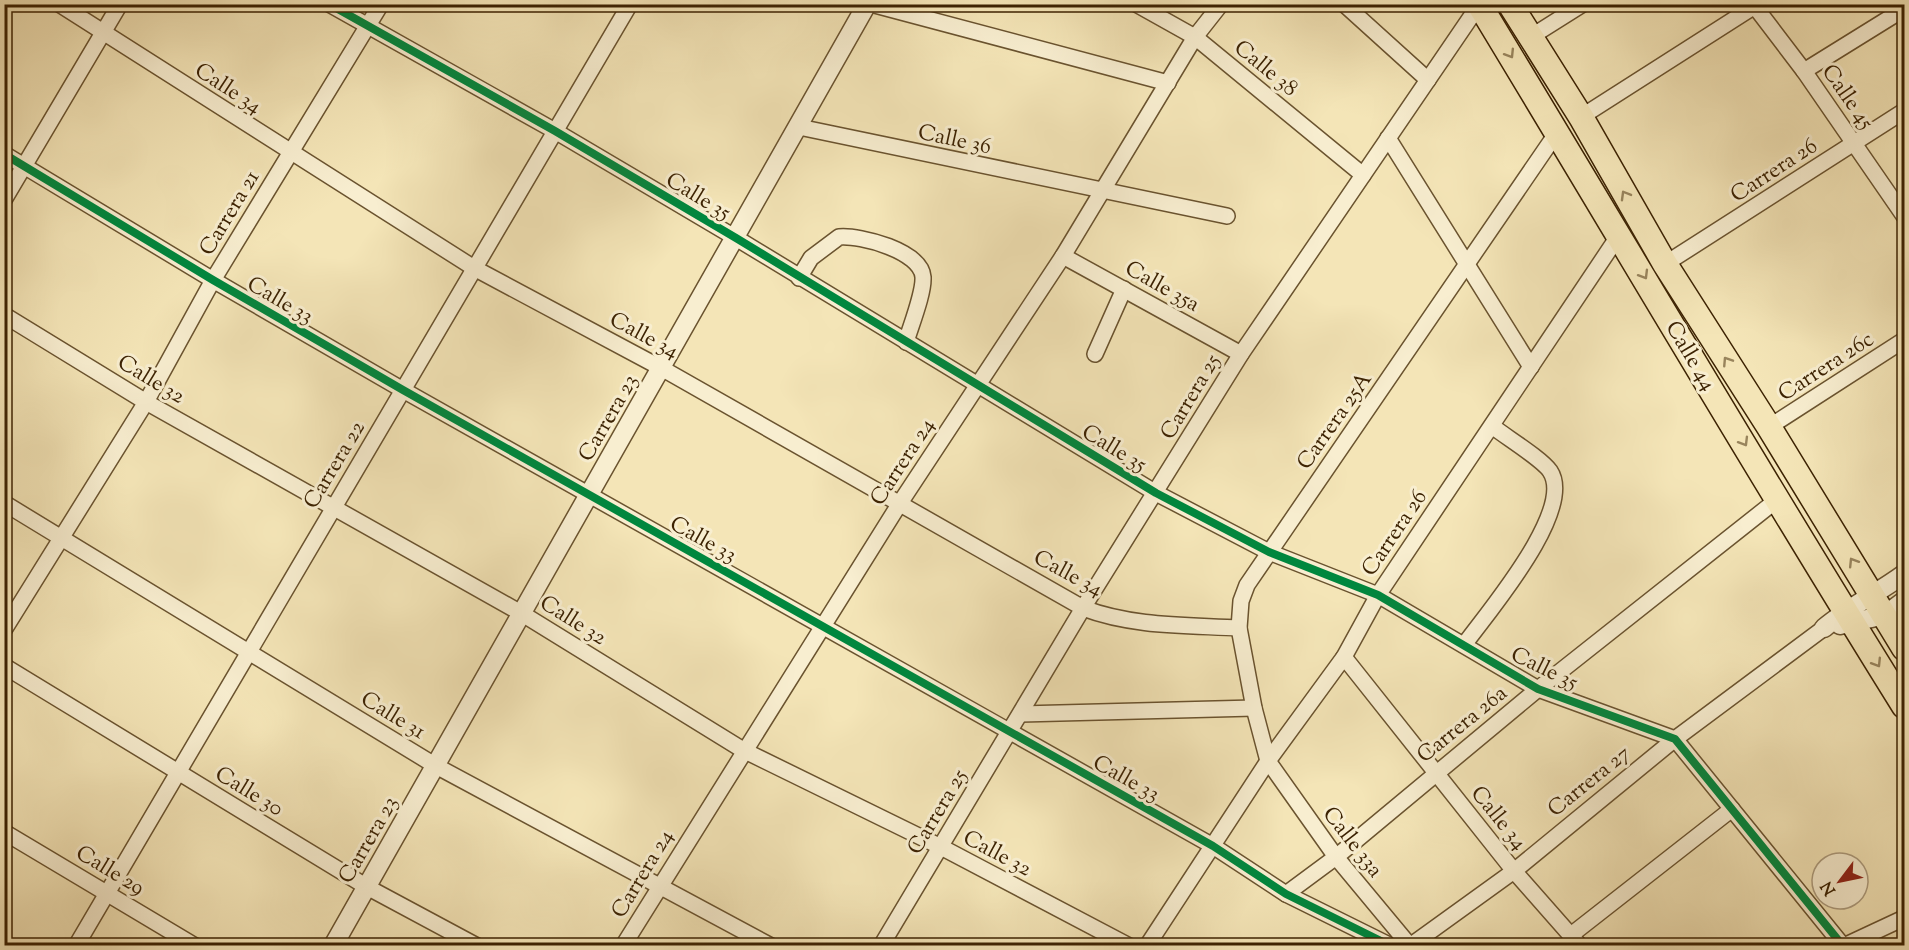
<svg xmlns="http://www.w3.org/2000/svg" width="1909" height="950" viewBox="0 0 1909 950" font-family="'Sorts Mill Goudy',serif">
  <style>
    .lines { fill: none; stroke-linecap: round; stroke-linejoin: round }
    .minor-casing { stroke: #6a532f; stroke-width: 18 }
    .tertiary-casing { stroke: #6a532f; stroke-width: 21 }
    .primary-casing { stroke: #3c2202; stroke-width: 27 }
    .minor { stroke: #f8eed0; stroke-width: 15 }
    .tertiary { stroke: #f8eed0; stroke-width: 18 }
    .primary { stroke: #f4e5b7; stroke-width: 24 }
    .cycleway-casing { stroke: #f8eed0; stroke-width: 11 }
    .cycleway { stroke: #00873e; stroke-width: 8 }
    .oneway { stroke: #98845c }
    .labels { text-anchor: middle; stroke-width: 6; stroke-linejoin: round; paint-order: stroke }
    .street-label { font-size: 22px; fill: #3c2202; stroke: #f8eed0 }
  </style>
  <rect width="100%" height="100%" fill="#f4e5b7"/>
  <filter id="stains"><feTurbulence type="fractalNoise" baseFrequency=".00333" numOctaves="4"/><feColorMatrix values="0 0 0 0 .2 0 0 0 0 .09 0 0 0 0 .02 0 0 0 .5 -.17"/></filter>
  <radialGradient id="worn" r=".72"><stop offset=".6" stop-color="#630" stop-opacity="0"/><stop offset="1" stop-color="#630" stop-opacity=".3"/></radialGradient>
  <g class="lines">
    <defs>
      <g id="minor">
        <path d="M59,4L474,268L663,369L1083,608C1133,627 1187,625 1239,628"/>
        <path d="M329,4L555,131L736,238L1156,493L1269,552L1378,595L1538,689L1675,739L1843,946"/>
        <path d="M871,4L1168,83"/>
        <path d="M1136,4L1195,37L1363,175"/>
        <path d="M1344,4L1428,80"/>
        <path d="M1753,4L1804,71L1904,216"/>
        <path d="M1529,38L1583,4"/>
        <path d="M1804,71L1904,9"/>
        <path d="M1581,117L1758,4"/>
        <path d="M799,127L1227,216"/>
        <path d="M1388,138L1531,367"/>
        <path d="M4,154L213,280L403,390L1213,846L1286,894L1391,946"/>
        <path d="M4,200L120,4"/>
        <path d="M1063,256L1241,354"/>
        <path d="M1665,264L1904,111"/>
        <path d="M799,278L811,258L839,237C861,235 921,251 923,277C924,293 911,325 906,342"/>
        <path d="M4,315L146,402L521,613L743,750L941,847L1129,946"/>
        <path d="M1095,354L1124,289"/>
        <path d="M1769,427L1904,340"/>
        <path d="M4,503L436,766L771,946"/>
        <path d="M4,630L146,402L213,280L381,4"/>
        <path d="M1464,645C1487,613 1576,510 1550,471C1542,459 1506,437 1492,426"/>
        <path d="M1344,657L1514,871L1580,946"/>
        <path d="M4,666L367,887L477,946"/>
        <path d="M1021,714L1254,708"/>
        <path d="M4,832L195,946"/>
        <path d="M1286,894L1336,857L1538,689L1778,499"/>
        <path d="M1571,935L1732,809"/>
        <path d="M76,946L630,4"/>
        <path d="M623,946L900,503L1063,256L1195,37L1221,4"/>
        <path d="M881,946L1083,608L1241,354L1479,5"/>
        <path d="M1147,946L1268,761L1344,657L1378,595L1619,235"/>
        <path d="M1410,946L1336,857L1268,761L1254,708L1239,628L1241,601L1247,585L1558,131"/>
        <path d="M1410,946L1514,871L1675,739L1824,628"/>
        <path d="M1844,946L1904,918"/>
      </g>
      <g id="tertiary">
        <path d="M1840,625L1885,615L1904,601"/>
        <path d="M1824,628C1849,607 1878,593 1904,574"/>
        <path d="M333,946L867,4"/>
      </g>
      <g id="primary">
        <path d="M1479,4C1621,238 1759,474 1904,706"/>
        <path d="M1510,4L1581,117L1665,264L1769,427L1904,648"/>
      </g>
    </defs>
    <use href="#minor" class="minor-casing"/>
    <use href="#tertiary" class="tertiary-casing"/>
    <use href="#primary" class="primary-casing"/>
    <use href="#minor" class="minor"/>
    <use href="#tertiary" class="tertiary"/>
    <use href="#primary" class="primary"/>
    <defs>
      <g id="cycleway">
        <path d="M329,4L555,131L736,238L1156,493L1269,552L1378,595L1538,689L1675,739L1843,946"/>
        <path d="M4,154L213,280L403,390L1213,846L1286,894L1391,946"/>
      </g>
    </defs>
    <use href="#cycleway" class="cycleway-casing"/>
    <use href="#cycleway" class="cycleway"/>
  </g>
  <defs><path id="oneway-chevron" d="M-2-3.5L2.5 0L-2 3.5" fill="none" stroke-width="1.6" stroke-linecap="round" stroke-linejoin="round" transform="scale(1.5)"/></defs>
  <g class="oneway">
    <use href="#oneway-chevron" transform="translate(1510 54) rotate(58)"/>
    <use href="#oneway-chevron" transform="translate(1625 195) rotate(-120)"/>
    <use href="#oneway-chevron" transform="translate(1644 275) rotate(59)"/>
    <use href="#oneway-chevron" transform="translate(1727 361) rotate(-123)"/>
    <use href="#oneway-chevron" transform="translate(1744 442) rotate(59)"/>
    <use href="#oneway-chevron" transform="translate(1853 562) rotate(-122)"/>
    <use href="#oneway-chevron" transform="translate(1877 663) rotate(58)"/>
  </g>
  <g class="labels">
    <g class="street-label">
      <text transform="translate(1267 67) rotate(39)" y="8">Calle 38</text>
      <text transform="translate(229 87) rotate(33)" y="8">Calle 34</text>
      <text transform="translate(1849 96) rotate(55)" y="8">Calle 45</text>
      <text transform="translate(955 138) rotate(12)" y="8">Calle 36</text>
      <text transform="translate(1773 169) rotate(-33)" y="8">Carrera 26</text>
      <text transform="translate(699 195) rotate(31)" y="8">Calle 35</text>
      <text transform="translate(228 212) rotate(-59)" y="8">Carrera 21</text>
      <text transform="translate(1163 285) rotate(29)" y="8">Calle 35a</text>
      <text transform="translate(281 299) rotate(30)" y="8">Calle 33</text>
      <text transform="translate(645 334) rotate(28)" y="8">Calle 34</text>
      <text transform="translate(1692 355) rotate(59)" y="8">Calle 44</text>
      <text transform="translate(1825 365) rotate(-33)" y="8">Carrera 26c</text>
      <text transform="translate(152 378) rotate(31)" y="8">Calle 32</text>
      <text transform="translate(1189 396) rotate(-59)" y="8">Carrera 25</text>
      <text transform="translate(607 417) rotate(-60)" y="8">Carrera 23</text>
      <text transform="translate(1333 420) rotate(-55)" y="8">Carrera 25A</text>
      <text transform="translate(1115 447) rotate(31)" y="8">Calle 35</text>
      <text transform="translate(901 461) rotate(-57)" y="8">Carrera 24</text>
      <text transform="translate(333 464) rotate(-59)" y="8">Carrera 22</text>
      <text transform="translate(1393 532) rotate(-56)" y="8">Carrera 26</text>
      <text transform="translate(704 538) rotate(29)" y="8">Calle 33</text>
      <text transform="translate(1069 572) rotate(28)" y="8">Calle 34</text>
      <text transform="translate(574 619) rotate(32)" y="8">Calle 32</text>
      <text transform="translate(1545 667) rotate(26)" y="8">Calle 35</text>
      <text transform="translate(394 714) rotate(31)" y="8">Calle 31</text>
      <text transform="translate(1461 723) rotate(-39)" y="8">Carrera 26a</text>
      <text transform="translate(1127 777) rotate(29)" y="8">Calle 33</text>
      <text transform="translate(1588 780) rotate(-39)" y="8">Carrera 27</text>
      <text transform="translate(250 790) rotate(31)" y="8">Calle 30</text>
      <text transform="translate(936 811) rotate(-59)" y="8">Carrera 25</text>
      <text transform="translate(1500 817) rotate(51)" y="8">Calle 34</text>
      <text transform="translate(367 839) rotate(-60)" y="8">Carrera 23</text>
      <text transform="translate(1354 841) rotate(52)" y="8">Calle 33a</text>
      <text transform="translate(998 852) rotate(28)" y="8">Calle 32</text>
      <text transform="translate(111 869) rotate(31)" y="8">Calle 29</text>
      <text transform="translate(641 873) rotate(-59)" y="8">Carrera 24</text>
    </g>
  </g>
  <rect width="1909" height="950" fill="none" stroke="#f4e5b7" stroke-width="24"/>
  <rect x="6" y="6" width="1897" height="938" fill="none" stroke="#3c2202" stroke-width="3"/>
  <rect x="12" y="12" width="1885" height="926" fill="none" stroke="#3c2202" stroke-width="1.5"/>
  <g transform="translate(1840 881) rotate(238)"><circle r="28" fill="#f8eed0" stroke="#ad9c7e" stroke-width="1.5"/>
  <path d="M0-4.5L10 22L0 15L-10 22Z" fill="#8f2418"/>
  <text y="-9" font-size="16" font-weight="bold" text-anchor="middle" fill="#3c2202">N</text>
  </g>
  <rect width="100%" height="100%" filter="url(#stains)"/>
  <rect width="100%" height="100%" fill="url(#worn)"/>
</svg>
